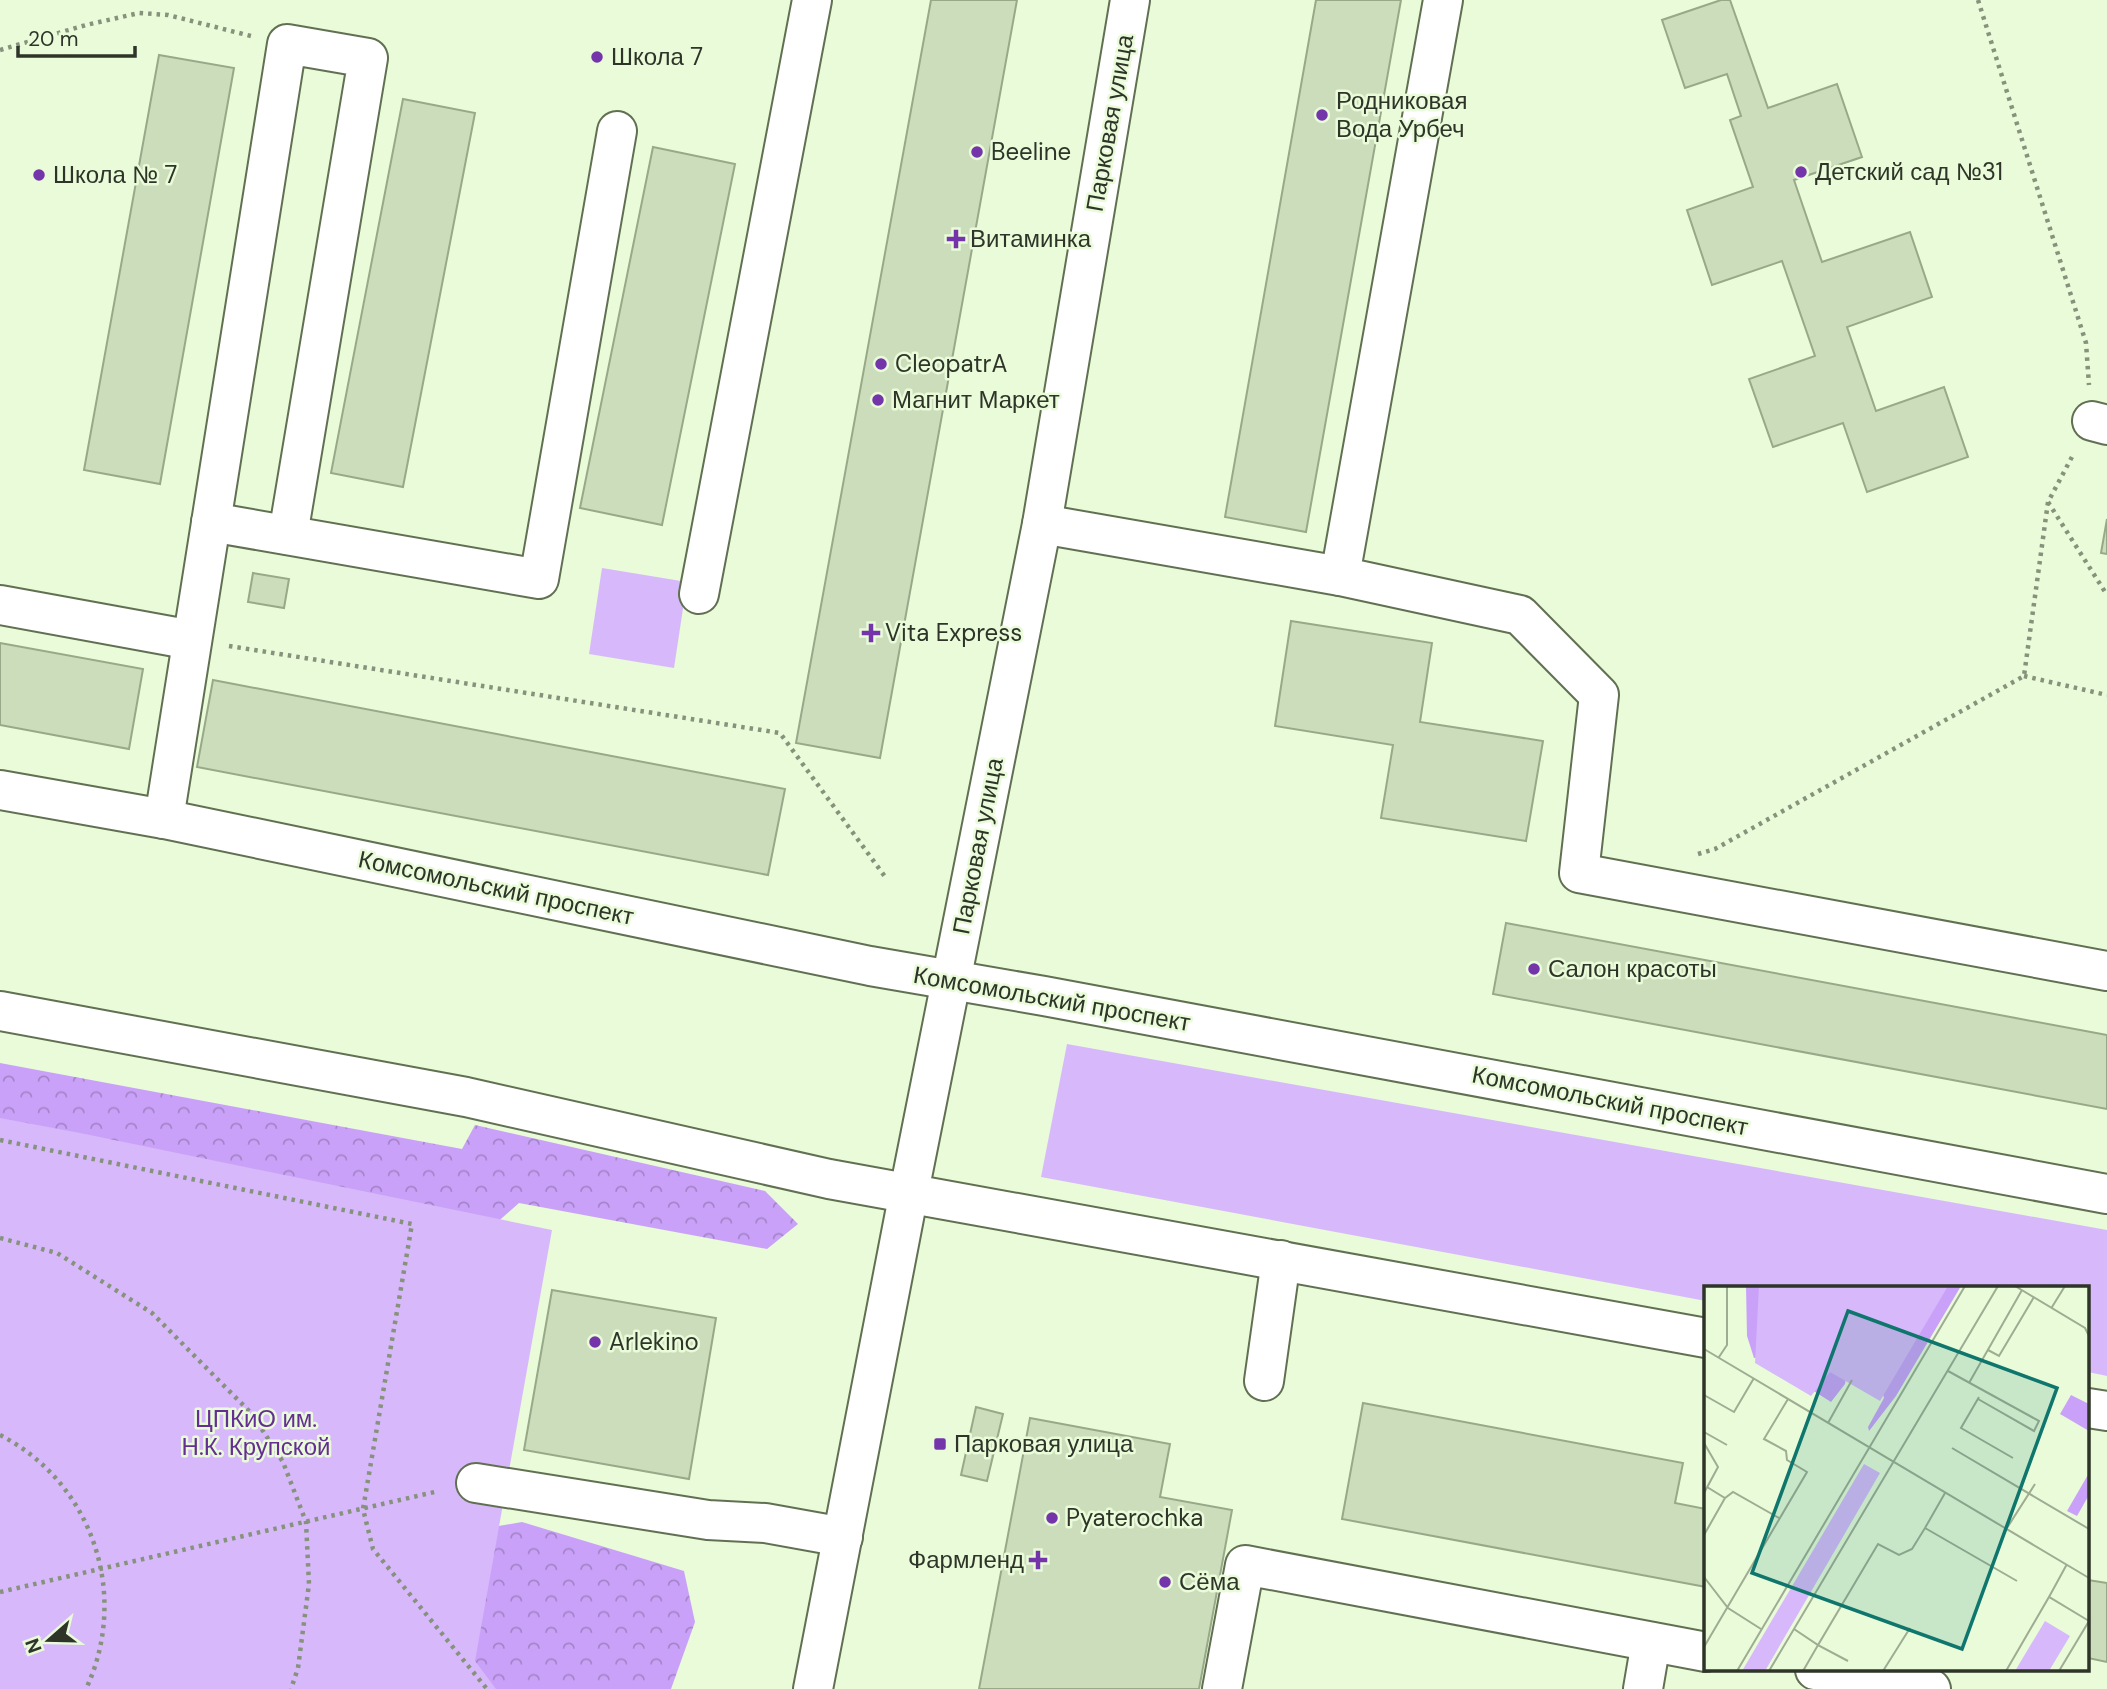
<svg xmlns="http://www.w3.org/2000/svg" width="2107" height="1689" viewBox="0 0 2107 1689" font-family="'DM Sans',sans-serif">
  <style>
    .forest { fill: url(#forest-crowns) }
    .park { fill: #d7b9fb }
    .building { fill: #cbddbb; stroke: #98a989; stroke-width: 2 }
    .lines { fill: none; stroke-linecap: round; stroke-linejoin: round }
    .minor-casing { stroke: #617052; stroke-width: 42 }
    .major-casing { stroke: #617052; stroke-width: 42 }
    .path { stroke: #86927b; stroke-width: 4.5; stroke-dasharray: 3.5 5; stroke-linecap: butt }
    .minor { stroke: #fff; stroke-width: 38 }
    .major { stroke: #fff; stroke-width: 38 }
    .poi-dot { fill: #7435aa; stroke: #e9fbd9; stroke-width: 2.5 }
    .labels { text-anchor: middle; stroke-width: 5; stroke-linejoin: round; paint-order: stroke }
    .poi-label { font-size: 24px; fill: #2e3528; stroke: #e9fbd9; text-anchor: start }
    .street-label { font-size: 24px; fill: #2e3528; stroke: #e9fbd9 }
    .park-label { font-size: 24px; fill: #642f92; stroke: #e9fbd9 }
    .inset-road { fill: none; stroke: #9eac92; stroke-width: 2 }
    .view { fill: #0f766e; fill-opacity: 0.15; stroke: #0f766e; stroke-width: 3.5 }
    .inset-edge { fill: none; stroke: #2e3528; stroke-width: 3.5 }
  </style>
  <defs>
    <pattern id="forest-crowns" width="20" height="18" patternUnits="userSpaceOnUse" patternTransform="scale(1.75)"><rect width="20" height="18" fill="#caa1f8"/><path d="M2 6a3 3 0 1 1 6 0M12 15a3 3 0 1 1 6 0" fill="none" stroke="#a484c9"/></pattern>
  </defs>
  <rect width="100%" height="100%" fill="#e9fbd9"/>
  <g class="forest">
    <path d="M0,1063L462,1149L475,1125L765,1191L798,1224L767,1249L519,1203L479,1238L0,1177Z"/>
    <path d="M522,1522L684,1571L695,1622L671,1689H110L311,1559Z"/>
  </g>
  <g class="park">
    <path d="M602,568L687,582L674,668L589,654Z"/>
    <path d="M1067,1044L2107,1230V1376L2088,1372V1288H1706V1301L1041,1177Z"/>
    <path d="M0,1118L80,1133L552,1230L475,1661L496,1689H0Z"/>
  </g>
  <g class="building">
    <path d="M931,0H1017L880,758L796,743Z"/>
    <path d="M1316,0H1401L1306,532L1225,517Z"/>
    <path d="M1721,0H1730L1768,108L1837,84L1862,157L1794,180L1822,262L1910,232L1932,297L1847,327L1876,411L1944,387L1968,457L1867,492L1843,423L1773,447L1749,379L1815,356L1782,261L1712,285L1687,210L1753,187L1730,120L1741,116L1727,74L1685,88L1662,20Z"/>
    <path d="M159,55L234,68L160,484L84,470Z"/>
    <path d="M403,99L475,113L403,487L331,473Z"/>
    <path d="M653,147L735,164L662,525L580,508Z"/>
    <path d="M2107,519V554L2101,553Z"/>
    <path d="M253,573L289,579L284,608L248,602Z"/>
    <path d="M1291,621L1432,643L1420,722L1543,741L1526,841L1381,818L1393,745L1275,726Z"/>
    <path d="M0,643L143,669L129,749L0,725Z"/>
    <path d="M213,680L785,789L768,875L197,767Z"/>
    <path d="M1506,923L2107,1035V1109L1493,994Z"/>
    <path d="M552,1290L716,1318L689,1479L524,1450Z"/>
    <path d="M1363,1403L1683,1463L1675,1503L1706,1509V1587L1342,1519Z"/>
    <path d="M976,1407L1003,1414L987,1481L961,1475Z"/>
    <path d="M1030,1418L1170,1444L1160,1497L1232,1510L1199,1689H979Z"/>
    <path d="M2088,1580L2107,1583V1662L2088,1658Z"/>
  </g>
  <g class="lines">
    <defs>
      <g id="minor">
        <path d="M1443,0L1340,576L1520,615L1599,695L1579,873L2107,971"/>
        <path d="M2092,421L2107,425"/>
        <path d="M211,522L539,579L617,131"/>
        <path d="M1042,524L1340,576"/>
        <path d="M699,594L812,0"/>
        <path d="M0,605L192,640"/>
        <path d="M164,819L287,44L368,58L288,535"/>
        <path d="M1264,1381L1281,1260"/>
        <path d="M476,1483L708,1520L765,1523L843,1537"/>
        <path d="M1815,1670L1931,1689"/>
        <path d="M1222,1689L1245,1565L1706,1652"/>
        <path d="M1643,1689L1651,1642"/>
      </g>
      <g id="major">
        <path d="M0,790L164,819L870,966L1044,996L2107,1194"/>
        <path d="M0,1011L466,1097L829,1179L1706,1338"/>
        <path d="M2088,1408L2107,1411"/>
        <path d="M813,1689L909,1192L1042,524L1130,0"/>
      </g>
    </defs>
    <use href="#minor" class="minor-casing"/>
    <use href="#major" class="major-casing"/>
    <g class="path">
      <path d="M1978,0L2086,343L2089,385"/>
      <path d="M0,50L86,25L139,13L168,15L251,36"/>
      <path d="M2048,502L2107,595"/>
      <path d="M229,646L780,733L886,878"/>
      <path d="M2024,676L2107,695"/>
      <path d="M1698,854L1715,849L2024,676L2048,502L2073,455"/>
      <path d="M0,1140L412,1224L363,1509L373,1549L487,1689"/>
      <path d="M0,1238L57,1253L152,1313L252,1414L283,1462L306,1522L309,1584L298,1668L291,1689"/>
      <path d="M0,1435C93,1483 130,1595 86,1689"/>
      <path d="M0,1592L439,1491"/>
    </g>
    <use href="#minor" class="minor"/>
    <use href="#major" class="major"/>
  </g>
  <g class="poi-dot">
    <circle cx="597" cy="57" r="7"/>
    <circle cx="1322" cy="115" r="7"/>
    <circle cx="977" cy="152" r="7"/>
    <circle cx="1801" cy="172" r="7"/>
    <circle cx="39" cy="175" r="7"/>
    <path d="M952.5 228.5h7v7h7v7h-7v7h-7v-7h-7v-7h7z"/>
    <circle cx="881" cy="364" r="7"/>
    <circle cx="878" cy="400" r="7"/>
    <path d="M867.5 622.5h7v7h7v7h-7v7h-7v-7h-7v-7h7z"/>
    <circle cx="1534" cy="969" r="7"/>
    <circle cx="595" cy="1342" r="7"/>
    <rect x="933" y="1437" width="14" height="14" rx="3.5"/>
    <circle cx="1052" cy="1518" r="7"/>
    <path d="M1034.5 1549.5h7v7h7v7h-7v7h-7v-7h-7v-7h7z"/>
    <circle cx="1165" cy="1582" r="7"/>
  </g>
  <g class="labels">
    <g class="poi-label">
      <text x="611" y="65">Школа 7</text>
      <text x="1336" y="109">Родниковая<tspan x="1336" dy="28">Вода Урбеч</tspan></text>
      <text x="991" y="160">Beeline</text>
      <text x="1815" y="180">Детский сад №31</text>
      <text x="53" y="183">Школа № 7</text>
      <text x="970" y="247">Витаминка</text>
      <text x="895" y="372">CleopatrA</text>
      <text x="892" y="408">Магнит Маркет</text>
      <text x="885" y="641">Vita Express</text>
      <text x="1548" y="977">Салон красоты</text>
      <text x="609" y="1350">Arlekino</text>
      <text x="954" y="1452">Парковая улица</text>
      <text x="1066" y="1526">Pyaterochka</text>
      <text x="1024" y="1568" text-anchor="end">Фармленд</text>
      <text x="1179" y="1590">Сёма</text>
    </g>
    <g class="street-label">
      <text transform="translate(1110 123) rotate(-80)" y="8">Парковая улица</text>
      <text transform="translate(978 846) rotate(-79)" y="8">Парковая улица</text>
      <text transform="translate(496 888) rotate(12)" y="8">Комсомольский проспект</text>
      <text transform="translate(1052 999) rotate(10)" y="8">Комсомольский проспект</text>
      <text transform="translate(1610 1101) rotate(11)" y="8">Комсомольский проспект</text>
    </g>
    <g class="park-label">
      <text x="256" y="1427">ЦПКиО им.<tspan x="256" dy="28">Н.К. Крупской</tspan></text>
    </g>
  </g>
  <g transform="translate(1704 1286)">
    <rect width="385" height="385" fill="#e9fbd9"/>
    <path d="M42,0H95L59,71L50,72L43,50ZM235,0H257L192,110L165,145L164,141L180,112L178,105ZM146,70L141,98L127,116L105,102L111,84ZM367,109L385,118V145L356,128ZM385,187V209L373,230L363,225Z" fill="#caa1f8"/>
    <path d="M55,0H244L176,115L126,86L107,110L51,77ZM160,178L176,187L61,385H38ZM341,335L366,350L345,385H311Z" fill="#d7b9fb"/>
    <path class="inset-road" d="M311,0L381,42L385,50M348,21L361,0M0,63L385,292M284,64L295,70L330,11M15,71L23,59V0M244,85L335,135L330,145L274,113M265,97L318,4M0,109L30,126L50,92M275,111L257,142L309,172M124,137L148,94M0,146L23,159M0,157L14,181L0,207M248,162L385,243M3,201L21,212L29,206L75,232M221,242L241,207M303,242L331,198M0,249L21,212M0,291L24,322L57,343M345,311L363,278M90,343L114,359L174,258L195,269L208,263L221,242L313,295M0,361L103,186L83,174L82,165L60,153L84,113M33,385L261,0M65,385L294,0M99,385L114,359L144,375M179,385L206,342M302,385L345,311L385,335L355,385"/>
    <path class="view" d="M144,25L353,102L258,363L48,287Z"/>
    <rect width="385" height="385" class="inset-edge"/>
  </g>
  <g transform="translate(49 1640) rotate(250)" stroke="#e9fbd9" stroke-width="5" paint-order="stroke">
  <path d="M0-5L12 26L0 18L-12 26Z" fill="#2e3528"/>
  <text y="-10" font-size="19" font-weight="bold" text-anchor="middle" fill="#2e3528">N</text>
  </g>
  <path d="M18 46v10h117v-10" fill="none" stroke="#2e3528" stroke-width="3.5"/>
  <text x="28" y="46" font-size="21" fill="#2e3528" stroke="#e9fbd9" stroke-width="5" paint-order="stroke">20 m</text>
</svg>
